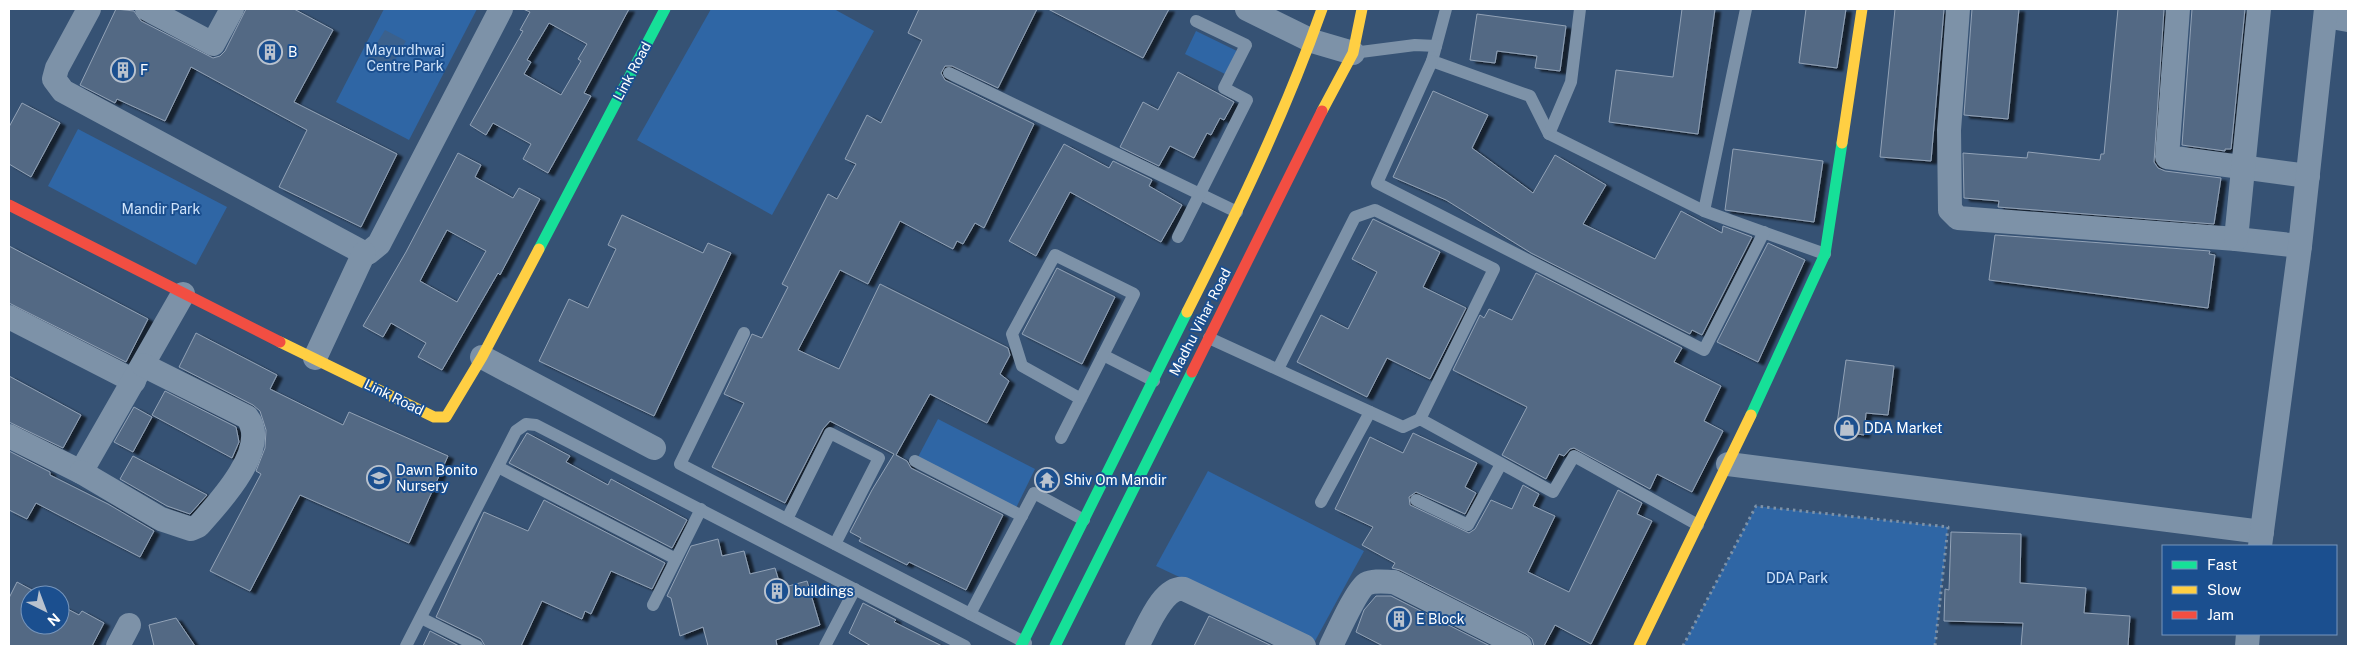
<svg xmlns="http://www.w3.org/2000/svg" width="2357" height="655" viewBox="0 0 2357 655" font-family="'Public Sans',sans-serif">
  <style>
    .green { fill: #2f66a5 }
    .water { fill: #3b618d }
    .building { fill: #526984; stroke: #92a2b6; fill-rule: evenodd; filter: url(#shadow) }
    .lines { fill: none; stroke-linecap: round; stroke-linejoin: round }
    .path { stroke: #7d92a8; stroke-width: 3; stroke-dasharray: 2.5 4; stroke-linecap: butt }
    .lane { stroke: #7d92a8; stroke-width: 12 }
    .street { stroke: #7d92a8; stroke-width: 24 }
    .fast { stroke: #16e098; stroke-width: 11 }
    .slow { stroke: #ffcf43; stroke-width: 11 }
    .jam { stroke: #f24e42; stroke-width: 11 }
    .labels { text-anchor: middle; stroke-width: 4; stroke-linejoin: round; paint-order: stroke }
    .park-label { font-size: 14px; fill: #cfe3fa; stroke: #1b4f8f }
    .poi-label { font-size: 14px; fill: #fff; stroke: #1b4f8f; text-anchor: start }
    .street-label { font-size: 14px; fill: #fff; stroke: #1b4f8f }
  </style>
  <defs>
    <filter id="shadow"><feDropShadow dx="5.5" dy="3" stdDeviation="1" flood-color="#0009"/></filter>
  </defs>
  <rect width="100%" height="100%" fill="#365274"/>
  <g class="green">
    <path d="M384,9H477L409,140L336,102Z"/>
    <path d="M711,9H834L874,31L772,215L637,140Z"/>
    <path d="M1196,31L1239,52L1227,75L1185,54Z"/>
    <path d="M78,129L227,207L196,265L48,186Z"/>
    <path d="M938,419L1035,469L1015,510L917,459Z"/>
    <path d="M1208,471L1364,551L1315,641L1156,566Z"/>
    <path d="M1756,506L1948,527L1935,646H1683Z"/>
  </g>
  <path class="water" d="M385,30L406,41L388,72L366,61Z"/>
  <g class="building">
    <path d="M116,9L134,11L141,21L213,58L220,56L225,51L246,9H294L333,30L294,102L397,154L361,227L279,187L307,130L191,67L165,121L117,99L115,103L80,85Z"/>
    <path d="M523,9H629L584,93L591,96L548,173L523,159L531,144L493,123L486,135L470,125L523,31L520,30L530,12ZM549,23L587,44L578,59L581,61L561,95L524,74L531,62L527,60Z"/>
    <path d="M919,9H1037L998,88L952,66H945L941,73L945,80L1034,124L984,228L975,223L963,244L957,241L953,249L900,221L868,284L840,270L798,350L839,369L880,284L1008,348L1010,355L1000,374L1009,381L987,423L930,394L896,455L907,461L911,468L1003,515L966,590L909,562L907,565L859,541L861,538L850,532L872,490L894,454L830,421L823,429L785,503L712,467L744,403L724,394L752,334L762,338L788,287L782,284L828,194L837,199L856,164L845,159L867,115L881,123L922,40L908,33Z"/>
    <path d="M1048,9H1169L1143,58Z"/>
    <path d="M1682,9H1715L1698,134L1609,122L1616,70L1673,77Z"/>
    <path d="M1806,9H1846L1837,68L1799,63Z"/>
    <path d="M1895,9H1944L1931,161L1880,157Z"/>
    <path d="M1972,9H2019L2008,119L1964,115Z"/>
    <path d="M2118,9H2164L2154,162L2158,168L2165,171L2221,178L2214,224L1998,207L1999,201L1964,198L1963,153L2027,158L2028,152L2100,160L2101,154H2104Z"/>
    <path d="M2192,9H2245L2231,149H2225V151L2182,145Z"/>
    <path d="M1477,14L1566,26L1560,71L1535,68L1537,56L1497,51L1495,63L1470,60Z"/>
    <path d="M1178,72L1234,102L1224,120L1220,118L1211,135L1207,133L1194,158L1170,146L1159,166L1120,147L1143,102L1158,110Z"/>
    <path d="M1433,91L1488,115L1472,148L1533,193L1555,155L1606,185L1583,224L1655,259L1681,211L1722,233L1723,226L1752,237L1702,335L1692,330L1690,334L1531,253L1446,200L1393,177Z"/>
    <path d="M22,103L60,123L31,177L9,164V127Z"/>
    <path d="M1064,144L1109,168L1113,161L1152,180L1149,186L1182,205L1161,242L1070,192L1036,256L1009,241Z"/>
    <path d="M1733,149L1823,161L1814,222L1725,210Z"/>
    <path d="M458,153L481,165L475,177L513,198L519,188L540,199L500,275L498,273L442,370L418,357L426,343L391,323L383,337L363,326L406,252ZM447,230L486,251L457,302L420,281Z"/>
    <path d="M622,215L703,253L708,243L731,253L654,416L539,361L569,299L588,308L616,249L608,245Z"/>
    <path d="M1373,219L1440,252L1423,287L1466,308L1430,379L1387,358L1367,397L1297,362L1321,315L1348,329L1377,272L1352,259Z"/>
    <path d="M1995,235L2210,251L2209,254L2215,255L2208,308L1989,280Z"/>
    <path d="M1768,243L1805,260L1758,362L1717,342Z"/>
    <path d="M9,246L148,319L126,362L9,303Z"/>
    <path d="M1057,268L1115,297L1082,364L1022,334Z"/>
    <path d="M1536,273L1682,348L1674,362L1721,386L1704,421L1723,431L1692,492L1657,474L1650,489L1574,448L1570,449L1564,456L1559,454L1546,479L1502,455L1527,407L1453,370L1480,315L1484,318L1489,309L1512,320Z"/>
    <path d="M196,333L277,375L270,389L343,425L349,412L448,456L409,543L300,495L250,591L210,571L261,474L256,471L265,448L266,430L260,411L253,405L179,367Z"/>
    <path d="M1846,360L1894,366L1888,415L1866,413L1864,435L1836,431Z"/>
    <path d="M9,376L81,415L63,448L9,422Z"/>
    <path d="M165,391L236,427L239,442L232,458L152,415Z"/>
    <path d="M134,407L152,417L133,452L114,442Z"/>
    <path d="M527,433L570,456L566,462L608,485L611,479L687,520L672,548L509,463Z"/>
    <path d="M1413,433L1477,463L1465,487L1476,493L1465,514L1416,492L1409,497L1410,505L1469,533L1475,529L1491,500L1512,509L1523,485L1539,494L1533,506L1555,516L1528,572L1569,592L1618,490L1642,503L1637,514L1652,521L1591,644L1555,625L1544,646H1534L1532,639L1526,634L1400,570L1392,568L1395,563L1362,545L1373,527L1335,509L1370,437L1403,453Z"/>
    <path d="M9,451L50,472V475L108,504L154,531L140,557L36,503L27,519L9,510Z"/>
    <path d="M133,456L207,495L190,514L167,506L120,479Z"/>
    <path d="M544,500L665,563L652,589L611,571L591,614L585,611L582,619L542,601L521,646H485L481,639L436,617L484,512L528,531Z"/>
    <path d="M1951,532L2021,534L2020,583L2086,588L2084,613L2130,616L2128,646H2021L2023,623L1944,621L1945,589L1949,590Z"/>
    <path d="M718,539L722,556L744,551L750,574L775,568L781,588L807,581L820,625L776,640L777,646H708L703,627L680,636L671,598L667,596L691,546Z"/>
    <path d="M17,582L41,595H30V625H60V605L79,615L82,611L104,623L92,646H9V598Z"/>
    <path d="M1376,596H1391L1490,646H1383L1356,632L1364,610Z"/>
    <path d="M863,603L896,620L894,622L942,646H871L849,633Z"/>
    <path d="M1209,616L1272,646H1194Z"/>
    <path d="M176,618L195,646H154L149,625Z"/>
    <path d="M430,631L459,646H423Z"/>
  </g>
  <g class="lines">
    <path class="path" d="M1683,646L1756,506L1948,527L1935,646"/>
    <g class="lane">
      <path d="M1446,9L1432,61L1530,96L1549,134L1704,211L1825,254"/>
      <path d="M1353,53L1415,45L1436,46"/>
      <path d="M1432,61L1377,183L1704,350L1764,232"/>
      <path d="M949,73L1237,212"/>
      <path d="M1549,134L1571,82L1580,9"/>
      <path d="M1704,211L1746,9"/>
      <path d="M1178,237L1247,100L1224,88L1246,45L1196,21"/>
      <path d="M744,333L680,464L1026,643"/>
      <path d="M1209,338L1403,427L1420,419L1553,492L1574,456L1698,525"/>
      <path d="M1103,355L1154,381"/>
      <path d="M1278,369L1355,217L1375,210L1494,269L1420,419"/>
      <path d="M1061,438C1085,390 1110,342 1134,294L1055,255L1012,334L1022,366L1081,399"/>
      <path d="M915,461L1022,516"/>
      <path d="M498,467L676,559"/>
      <path d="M1416,500L1468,525L1501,464"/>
      <path d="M1321,502L1370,412"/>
      <path d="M787,519L830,433L879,458L835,544"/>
      <path d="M653,605L701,509"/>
      <path d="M970,614L1034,493L1084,520"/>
      <path d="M421,618L477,646"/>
      <path d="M406,646L516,431L526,424L536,425L965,646"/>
      <path d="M825,646L855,589"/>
    </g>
    <g class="street">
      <path d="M89,9L57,68L54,79L63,91L364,253H368L379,244L501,9"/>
      <path d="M147,9L213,44L232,9"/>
      <path d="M1247,9L1312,41L1353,53"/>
      <path d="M1958,9L1949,130L1950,210L1958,218L2236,239L2300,246"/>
      <path d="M2178,9L2167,157L2308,176"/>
      <path d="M2326,16L2348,20"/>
      <path d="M2236,239L2259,9"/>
      <path d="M9,317L134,381"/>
      <path d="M482,357L654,448"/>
      <path d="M315,358L364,253"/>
      <path d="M9,436L81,472L183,294"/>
      <path d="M1728,464L2262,532"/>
      <path d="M81,472L161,519L191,529L198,526C218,504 271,448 247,417L143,365"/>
      <path d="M2260,546L2300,246L2326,9"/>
      <path d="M118,646L129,625"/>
      <path d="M1137,646C1147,629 1162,586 1184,589L1304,646"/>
      <path d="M1331,646C1337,634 1356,591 1366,584C1374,580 1386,582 1394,582L1520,646"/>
      <path d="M2247,646L2248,634"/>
    </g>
    <g class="fast">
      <path d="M539,249L665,9"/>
      <path d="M1751,415L1825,254L1842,143"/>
      <path d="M1021,646L1187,312"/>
      <path d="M1055,646L1192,372"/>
    </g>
    <g class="slow">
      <path d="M1322,111L1353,53L1362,9"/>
      <path d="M1842,143L1862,9"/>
      <path d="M1187,312C1237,213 1285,114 1322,9"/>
      <path d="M280,342L434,417H446L482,357L539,249"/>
      <path d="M1639,646L1751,415"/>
    </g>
    <g class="jam">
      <path d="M9,205L280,342"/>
      <path d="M1192,372L1322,111"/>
    </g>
  </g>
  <defs>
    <symbol id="building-ring" viewBox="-11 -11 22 22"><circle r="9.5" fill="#1b4f8f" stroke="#b9c2ce" stroke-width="1.5"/><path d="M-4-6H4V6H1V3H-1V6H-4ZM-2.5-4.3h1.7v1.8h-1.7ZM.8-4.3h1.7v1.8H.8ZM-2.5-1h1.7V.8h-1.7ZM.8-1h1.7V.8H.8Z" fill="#b9c2ce"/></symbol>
    <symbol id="shop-ring" viewBox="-11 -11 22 22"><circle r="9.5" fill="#1b4f8f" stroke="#b9c2ce" stroke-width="1.5"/><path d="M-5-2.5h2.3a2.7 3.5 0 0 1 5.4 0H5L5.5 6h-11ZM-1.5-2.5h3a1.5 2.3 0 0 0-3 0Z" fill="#b9c2ce"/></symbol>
    <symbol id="school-ring" viewBox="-11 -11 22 22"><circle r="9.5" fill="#1b4f8f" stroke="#b9c2ce" stroke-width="1.5"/><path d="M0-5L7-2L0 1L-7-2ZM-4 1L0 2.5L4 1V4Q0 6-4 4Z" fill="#b9c2ce"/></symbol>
    <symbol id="temple-ring" viewBox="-11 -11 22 22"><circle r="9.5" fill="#1b4f8f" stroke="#b9c2ce" stroke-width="1.5"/><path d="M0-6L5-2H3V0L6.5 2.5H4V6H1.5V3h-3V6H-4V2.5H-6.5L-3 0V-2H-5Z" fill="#b9c2ce"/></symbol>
  </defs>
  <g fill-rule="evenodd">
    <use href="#building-ring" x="256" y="38" width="28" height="28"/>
    <use href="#building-ring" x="109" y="56" width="28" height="28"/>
    <use href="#shop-ring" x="1833" y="414" width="28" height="28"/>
    <use href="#school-ring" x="365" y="464" width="28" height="28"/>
    <use href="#temple-ring" x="1033" y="466" width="28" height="28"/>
    <use href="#building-ring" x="763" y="577" width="28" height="28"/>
    <use href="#building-ring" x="1385" y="605" width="28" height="28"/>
  </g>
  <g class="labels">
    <g class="park-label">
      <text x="405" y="55">Mayurdhwaj<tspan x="405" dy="16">Centre Park</tspan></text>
      <text x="161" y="214">Mandir Park</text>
      <text x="1797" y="583">DDA Park</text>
    </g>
    <g class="poi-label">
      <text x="288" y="57">B</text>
      <text x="140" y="75">F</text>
      <text x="1864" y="433">DDA Market</text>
      <text x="396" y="475">Dawn Bonito<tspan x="396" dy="16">Nursery</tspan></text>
      <text x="1064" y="485">Shiv Om Mandir</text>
      <text x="794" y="596">buildings</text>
      <text x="1416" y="624">E Block</text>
    </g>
    <g class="street-label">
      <text transform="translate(632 71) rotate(-62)" y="5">Link Road</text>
      <text transform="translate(1200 322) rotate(-63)" y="5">Madhu Vihar Road</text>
      <text transform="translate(394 397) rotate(26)" y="5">Link Road</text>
    </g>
  </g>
  <rect width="2357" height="655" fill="none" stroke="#ffffff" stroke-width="20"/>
  <rect x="2162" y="545" width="175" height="90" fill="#1b4f8f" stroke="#7695bc"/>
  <rect x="2172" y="561" width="25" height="8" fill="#16e098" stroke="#7695bc"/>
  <text x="2207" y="570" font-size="15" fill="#ffffff">Fast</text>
  <rect x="2172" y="586" width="25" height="8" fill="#ffcf43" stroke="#7695bc"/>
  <text x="2207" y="595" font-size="15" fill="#ffffff">Slow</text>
  <rect x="2172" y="611" width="25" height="8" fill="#f24e42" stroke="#7695bc"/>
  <text x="2207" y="620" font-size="15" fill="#ffffff">Jam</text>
  <g transform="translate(45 610) rotate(138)"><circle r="24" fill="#1b4f8f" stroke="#7695bc"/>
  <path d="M0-4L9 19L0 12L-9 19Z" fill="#b9c2ce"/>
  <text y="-8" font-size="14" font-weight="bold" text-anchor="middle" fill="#ffffff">N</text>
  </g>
</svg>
